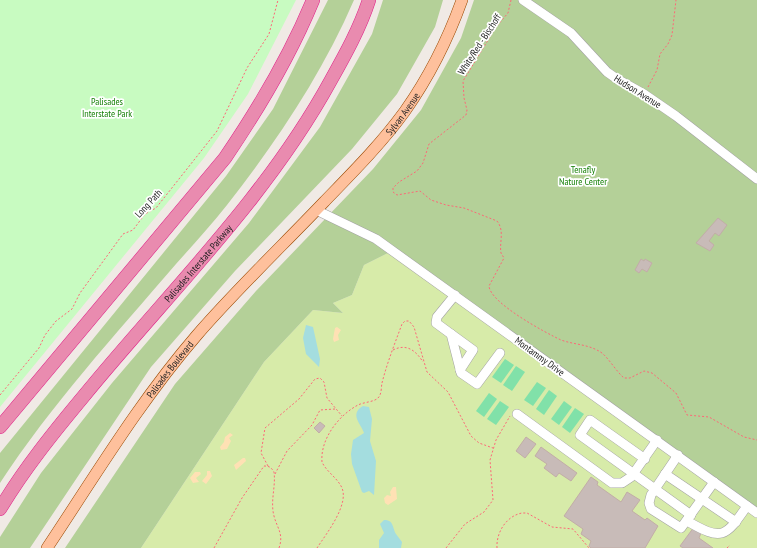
<svg xmlns="http://www.w3.org/2000/svg" width="757" height="548" viewBox="0 0 757 548" font-family="'PT Sans Narrow',sans-serif">
  <style>
    .grass { fill: #d7eba9 }
    .forest { fill: #b4d098 }
    .sand { fill: #ffe1b4 }
    .park { fill: #c8fbc1 }
    .pitch { fill: #81e1a9 }
    .water { fill: #a4dddf }
    .building { fill: #c8bbb8; stroke: #c2ada7 }
    .lines { fill: none; stroke-linecap: round; stroke-linejoin: round }
    .minor-casing { stroke: #a3a3a3; stroke-width: 10 }
    .major-casing { stroke: #9a4800; stroke-width: 12 }
    .highway-casing { stroke: #df2088; stroke-width: 14 }
    .path { stroke: #fd6877; stroke-width: 1; stroke-dasharray: 2 2; stroke-linecap: butt }
    .minor { stroke: #fff; stroke-width: 9 }
    .major { stroke: #fec09c; stroke-width: 11 }
    .highway { stroke: #e98baf; stroke-width: 13 }
    .labels { text-anchor: middle; stroke-width: 3.5; stroke-linejoin: round; paint-order: stroke }
    .street-label { font-size: 10px; fill: #1f1f1f; stroke: #fff }
    .park-label { font-size: 10px; fill: #178109; stroke: #fff }
  </style>
  <rect width="100%" height="100%" fill="#f0eae5"/>
  <path class="grass" d="M392,251L757,512V548H141L264,362L313,310L343,313L333,303L352,295L364,265Z"/>
  <g class="forest">
    <path d="M328,0H354C322,74 277,141 227,205C211,225 193,245 176,264C115,335 51,405 0,483V453L226,176L273,109Z"/>
    <path d="M383,0H443L435,27L397,94L352,149L235,271L151,367L30,548H0V537L41,473L112,383L249,223L320,127L372,34Z"/>
    <path d="M474,0H757V512L392,251L364,265L352,295L333,303L343,313L313,310L264,362L141,548H65L175,384L256,291L373,169L421,110L461,38Z"/>
  </g>
  <g class="sand">
    <path d="M337,327L341,330L338,335L339,340L334,342L333,339L335,328Z"/>
    <path d="M230,433L233,435L229,438L231,441L227,449L221,450L220,447L224,442L225,437Z"/>
    <path d="M243,458H245L246,461L236,470L234,465Z"/>
    <path d="M207,471H210L212,476L206,484L202,481L207,475Z"/>
    <path d="M195,472H200L201,474L196,478L199,482L193,483L190,478Z"/>
    <path d="M393,487H396L397,499L388,505L385,503L384,498L387,495L391,496L390,492Z"/>
  </g>
  <path class="park" d="M0,0H296L248,94L204,158L0,407Z"/>
  <g class="pitch">
    <path d="M505,359L514,365L501,383L492,377Z"/>
    <path d="M516,366L525,372L512,391L503,385Z"/>
    <path d="M537,382L546,388L533,406L524,400Z"/>
    <path d="M549,390L557,396L544,415L536,409Z"/>
    <path d="M489,393L497,399L484,417L476,411Z"/>
    <path d="M500,401L509,407L496,425L487,419Z"/>
    <path d="M564,401L572,407L559,425L551,419Z"/>
    <path d="M575,408L584,414L570,433L562,427Z"/>
  </g>
  <g class="water">
    <path d="M306,325L313,327L320,359L319,367L306,354L303,338Z"/>
    <path d="M363,406L369,407L372,419L370,441L376,461L374,495L369,491L364,493L362,492L352,464L351,454L353,440L364,433C361,424 349,414 363,406Z"/>
    <path d="M384,520C394,520 392,527 396,534C398,537 400,539 402,542L401,548H379V540L384,533L380,524Z"/>
  </g>
  <g class="building">
    <path d="M718,218L727,225L719,236L715,233L709,241L714,245L710,251L696,243Z"/>
    <path d="M641,259L644,261L645,259L652,263L647,272L642,269L639,273L635,270Z"/>
    <path d="M320,422L325,426L319,433L314,428Z"/>
    <path d="M526,437L536,444L525,458L516,451Z"/>
    <path d="M541,447L577,473L571,481L559,473L556,477L544,468L547,464L535,456Z"/>
    <path d="M591,477L598,482L597,485L621,502L627,492L640,500L632,511L645,520L647,518L658,526L645,548H591L589,546L591,541L581,534L583,529L564,516Z"/>
    <path d="M694,527L701,533L699,538L713,548H683L680,546Z"/>
  </g>
  <g class="lines">
    <defs>
      <g id="minor">
        <path d="M523,0L571,33L607,72L617,79L644,94L676,116L757,179"/>
        <path d="M316,210L376,239L757,513"/>
        <path d="M455,295L437,317L436,323L451,334L461,373L477,384L500,353"/>
        <path d="M451,334L473,350L460,370"/>
        <path d="M517,414L612,483H622L631,477L657,440"/>
        <path d="M678,455L651,495L649,503L651,509L681,528L714,482"/>
        <path d="M645,459L590,420L580,435L691,515"/>
        <path d="M665,474L736,522"/>
        <path d="M687,521C722,541 725,538 747,506"/>
      </g>
      <g id="major">
        <path id="s1" d="M47,548C95,476 140,401 197,335C237,289 282,246 324,202C353,172 381,144 405,111C429,77 448,39 462,0"/>
      </g>
      <g id="highway">
        <path d="M0,427L225,158C259,108 290,56 313,0"/>
        <path id="s2" d="M0,509C24,469 53,433 83,397C168,293 266,199 331,80C345,55 360,28 369,0"/>
      </g>
    </defs>
    <use href="#minor" class="minor-casing"/>
    <use href="#major" class="major-casing"/>
    <use href="#highway" class="highway-casing"/>
    <g class="path">
      <path d="M511,0L508,13L496,27L463,81L464,98L467,110L466,115L429,144L423,163L417,171L399,182L393,188V192L397,195L420,191L431,200L446,205L464,208L497,221C505,231 499,243 501,253C502,255 503,256 504,258L489,286C490,303 546,333 561,340C575,345 589,344 602,353C610,360 616,371 624,378H630L644,371L652,373L676,393L687,415L709,417L744,437L757,440"/>
      <path d="M648,87L657,70L660,54L668,44L672,35L676,0"/>
      <path d="M393,350C407,343 416,351 423,362"/>
      <path d="M0,395L39,348L45,335L56,321L72,309L80,293L123,234L133,230L145,214L156,208L217,131L247,68L269,34L278,0"/>
      <path d="M268,466L261,453L265,428L299,399L315,379L320,378L324,382L327,398L342,416"/>
      <path d="M275,474L287,451L312,425L320,410L335,409"/>
      <path d="M214,548L242,498L264,466C269,466 271,467 274,472C276,487 270,501 274,516C277,528 284,534 279,548"/>
      <path d="M317,548C326,534 351,503 341,486C336,477 326,471 322,462C320,439 339,415 358,405C364,402 374,402 378,398C382,394 381,387 382,383C387,363 395,343 402,324L405,321H409L414,327L427,372L448,392L471,436L479,443L493,448"/>
      <path d="M446,548L465,524L484,512L493,500L490,460L496,440L510,416"/>
      <path d="M497,548C496,533 506,516 522,513H527L552,527L573,529L589,548"/>
      <path d="M727,548L730,545"/>
    </g>
    <use href="#minor" class="minor"/>
    <use href="#major" class="major"/>
    <use href="#highway" class="highway"/>
  </g>
  <g class="labels">
    <g class="street-label">
      <text transform="translate(479 44) rotate(-57)" y="4">White/Red - Bischoff</text>
      <text transform="translate(638 91) rotate(32)" y="4">Hudson Avenue</text>
      <text dy="4" stroke="none"><textPath href="#s1" startOffset="563">Sylvan Avenue</textPath></text>
      <text transform="translate(148 203) rotate(-47)" y="4">Long Path</text>
      <text dy="4" stroke="none"><textPath href="#s2" startOffset="316">Palisades Interstate Parkway</textPath></text>
      <text transform="translate(540 356) rotate(36)" y="4">Montammy Drive</text>
      <text dy="4" stroke="none"><textPath href="#s1" startOffset="217">Palisades Boulevard</textPath></text>
    </g>
    <g class="park-label">
      <text x="107" y="105">Palisades<tspan x="107" dy="12">Interstate Park</tspan></text>
      <text x="583" y="173">Tenafly<tspan x="583" dy="12">Nature Center</tspan></text>
    </g>
  </g>
</svg>
